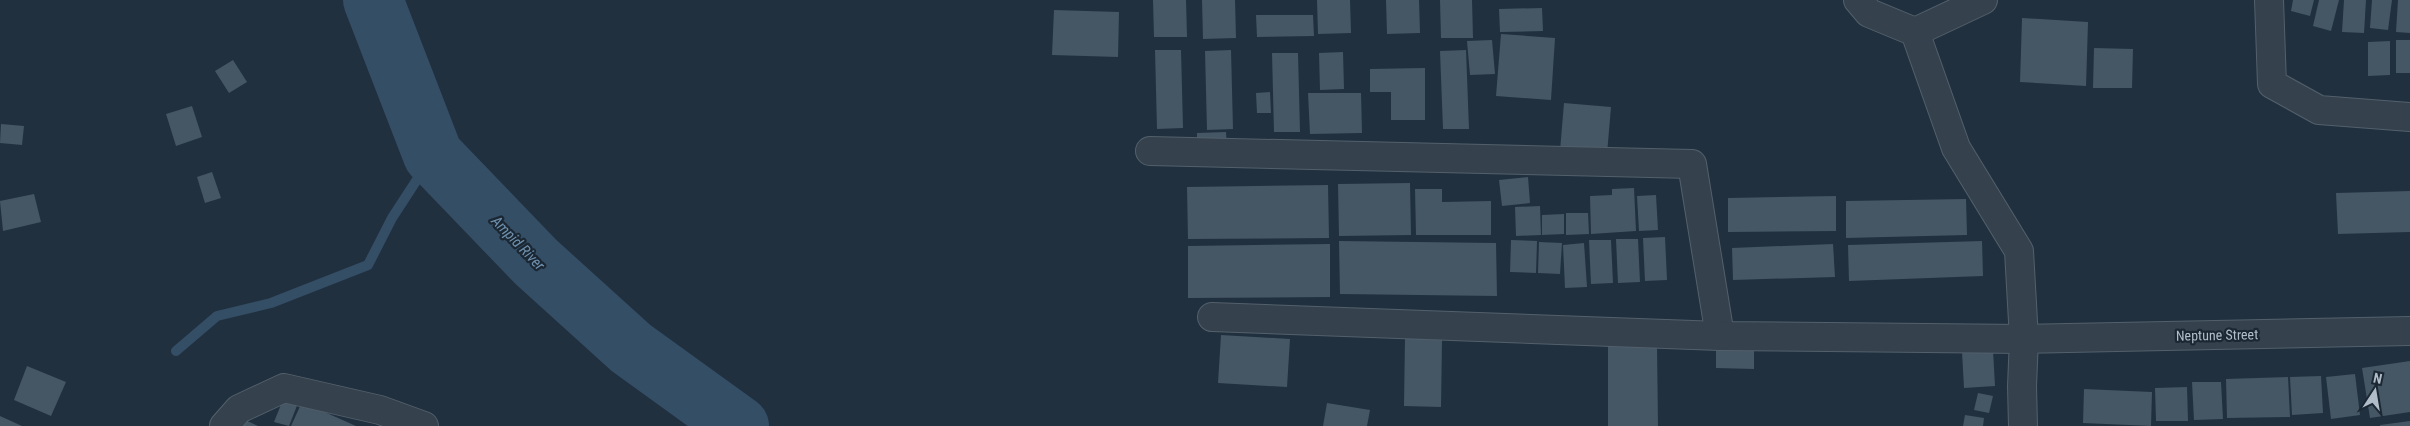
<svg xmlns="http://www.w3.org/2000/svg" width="2410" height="426" viewBox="0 0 2410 426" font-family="'Roboto Condensed',sans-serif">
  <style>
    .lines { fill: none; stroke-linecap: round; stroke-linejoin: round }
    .stream { stroke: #344e66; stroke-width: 10 }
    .river { stroke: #344e66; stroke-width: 60 }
    .building { fill: #455664 }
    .minor-casing { stroke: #53606c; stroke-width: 30 }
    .minor { stroke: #35424e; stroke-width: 28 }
    .labels { text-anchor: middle; stroke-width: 4.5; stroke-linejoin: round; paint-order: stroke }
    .street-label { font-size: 14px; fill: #b1bdc9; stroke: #1b2732 }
    .water-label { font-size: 15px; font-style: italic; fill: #6f91af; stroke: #1b2732 }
  </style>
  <rect width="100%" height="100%" fill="#21303e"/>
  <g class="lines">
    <path class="stream" d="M176,351L217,316L271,303L368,265L392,218L433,155"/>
    <path class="river" d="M373,0L433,155L536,262L631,348L739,426"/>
  </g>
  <g class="building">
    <path d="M1153,0H1186L1187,37H1154Z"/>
    <path d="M1202,0H1235L1236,38L1203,39Z"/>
    <path d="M1317,0H1350L1351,33L1318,34Z"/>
    <path d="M1386,0H1419L1420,33L1387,34Z"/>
    <path d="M1440,0H1472L1473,38H1441Z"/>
    <path d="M2293,0H2314L2310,16L2291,11Z"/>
    <path d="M2319,0H2339L2331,31L2313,26Z"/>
    <path d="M2344,0H2366L2364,33L2342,32Z"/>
    <path d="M2372,0H2392L2388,30L2370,28Z"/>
    <path d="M2398,0H2410V33L2396,32Z"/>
    <path d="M1542,8L1543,31L1500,32L1499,9Z"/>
    <path d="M1054,10L1119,12L1118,57L1052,55Z"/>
    <path d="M1256,15H1313L1314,36L1257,37Z"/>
    <path d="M2022,18L2088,22L2086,86L2020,82Z"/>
    <path d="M1501,34L1555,38L1551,100L1496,96Z"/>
    <path d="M1492,40L1495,74L1470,75L1467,41Z"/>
    <rect x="2396" y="40" width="14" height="33"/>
    <path d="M2390,41V75L2368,76V42Z"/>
    <path d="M2094,48L2133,49L2132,88H2093Z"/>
    <path d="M1155,50H1181L1183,128L1157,129Z"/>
    <path d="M1231,50L1233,129L1207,130L1205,51Z"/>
    <path d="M1466,50L1469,129H1443L1440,51Z"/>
    <path d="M1343,52L1344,89L1320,90L1319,53Z"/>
    <path d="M1272,53H1298L1300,132H1274Z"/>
    <path d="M233,60L247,82L229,93L215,71Z"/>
    <path d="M1425,68V120H1391V92H1370V69Z"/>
    <path d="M1270,92L1271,113H1257L1256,93Z"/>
    <path d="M1308,93H1361L1362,133L1310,134Z"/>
    <path d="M1564,103L1611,107L1607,154L1560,151Z"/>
    <path d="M192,106L202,137L176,146L166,114Z"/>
    <path d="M1,124L24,126L22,145L0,143Z"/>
    <path d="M1226,132L1227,149H1197V133Z"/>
    <path d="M212,172L221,198L205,203L197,177Z"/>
    <path d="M1528,177L1530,203L1502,206L1499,180Z"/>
    <path d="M1410,183L1411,235L1339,236L1338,184Z"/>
    <path d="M1328,185L1329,238L1188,239L1187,187Z"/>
    <path d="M1634,188L1636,231L1591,234L1590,196L1612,195V189Z"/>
    <path d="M1415,189H1442V202L1491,201V235H1416Z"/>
    <path d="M2410,191V232L2338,234L2336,193Z"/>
    <path d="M34,194L41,222L3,231L0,201Z"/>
    <path d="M1656,195L1658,230L1639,231L1637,196Z"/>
    <path d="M1836,196V231L1728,232V198Z"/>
    <path d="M1966,199L1967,235L1846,238V201Z"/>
    <path d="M1540,206L1541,235L1516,236L1515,207Z"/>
    <path d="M1566,213H1588L1589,234L1566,235Z"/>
    <path d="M1564,214V234L1542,235V215Z"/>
    <path d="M1665,237L1667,280L1645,281L1643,238Z"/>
    <path d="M1616,239H1638L1640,282L1618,283Z"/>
    <path d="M1511,240L1537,241L1536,273L1510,272Z"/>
    <path d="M1589,240H1611L1613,283L1591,284Z"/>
    <path d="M1339,241L1496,243L1497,296L1340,294Z"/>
    <path d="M1982,241L1983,276L1849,281L1848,245Z"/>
    <path d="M1539,242L1562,243L1560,274L1538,273Z"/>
    <path d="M1584,243L1587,287L1565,288L1563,245Z"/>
    <path d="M1330,244V297L1188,298V246Z"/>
    <path d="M1833,244L1835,277L1733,280L1732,248Z"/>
    <path d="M1221,335L1290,339L1287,387L1218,383Z"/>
    <path d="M1405,338L1442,339L1441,407L1404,406Z"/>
    <path d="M1716,343H1754V369L1716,368Z"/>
    <path d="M1608,346H1657L1658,426H1608Z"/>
    <path d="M1993,350L1995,386L1964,388L1962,352Z"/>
    <path d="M2410,361V412L2370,418L2362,368Z"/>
    <path d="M27,366L66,382L51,416L14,400Z"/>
    <path d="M2355,374L2360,415L2331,419L2326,377Z"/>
    <path d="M2321,376L2323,413L2292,415L2290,377Z"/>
    <path d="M2288,377L2290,417L2227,418L2226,379Z"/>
    <path d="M2192,382H2221L2223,419L2194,420Z"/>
    <path d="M2187,387L2188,421H2156L2155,388Z"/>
    <path d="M2084,389L2152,392L2151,426L2083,423Z"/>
    <path d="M286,392L300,398L289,426L274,422Z"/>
    <path d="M1978,393L1993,396L1989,413L1974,410Z"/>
    <path d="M302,402L356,426H291Z"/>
    <path d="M1327,403L1370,410L1367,426H1323Z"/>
    <path d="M1965,415L1984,418L1983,426H1963Z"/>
    <path d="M0,416L22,426H0Z"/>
    <path d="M245,420L258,426H243Z"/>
    <path d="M2410,421V426H2380V425Z"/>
  </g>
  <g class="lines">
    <defs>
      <g id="minor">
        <path d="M1858,0L1869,13L1915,32L1956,148L2019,251L2024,339L2022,386L2023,426"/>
        <path d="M2269,0L2272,84L2319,110L2410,117"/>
        <path d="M1915,32L1983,0"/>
        <path d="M1150,151L1692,164L1720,336"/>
        <path d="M1212,317L1720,336L2024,339L2410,331"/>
        <path d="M224,426L239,409L284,388L380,410L424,426"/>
      </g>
    </defs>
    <use href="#minor" class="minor-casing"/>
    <use href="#minor" class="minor"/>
  </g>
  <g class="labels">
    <g class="street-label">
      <text transform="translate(2217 335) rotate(-1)" y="5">Neptune Street</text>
    </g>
    <g class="water-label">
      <text transform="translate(518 243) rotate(46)" y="5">Ampid River</text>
    </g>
  </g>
  <g transform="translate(2375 391) rotate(12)" stroke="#1b2732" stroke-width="4" paint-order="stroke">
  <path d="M0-4L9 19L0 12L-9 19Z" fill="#b1bdc9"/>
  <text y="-8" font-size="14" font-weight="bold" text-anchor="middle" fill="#b1bdc9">N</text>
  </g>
</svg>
